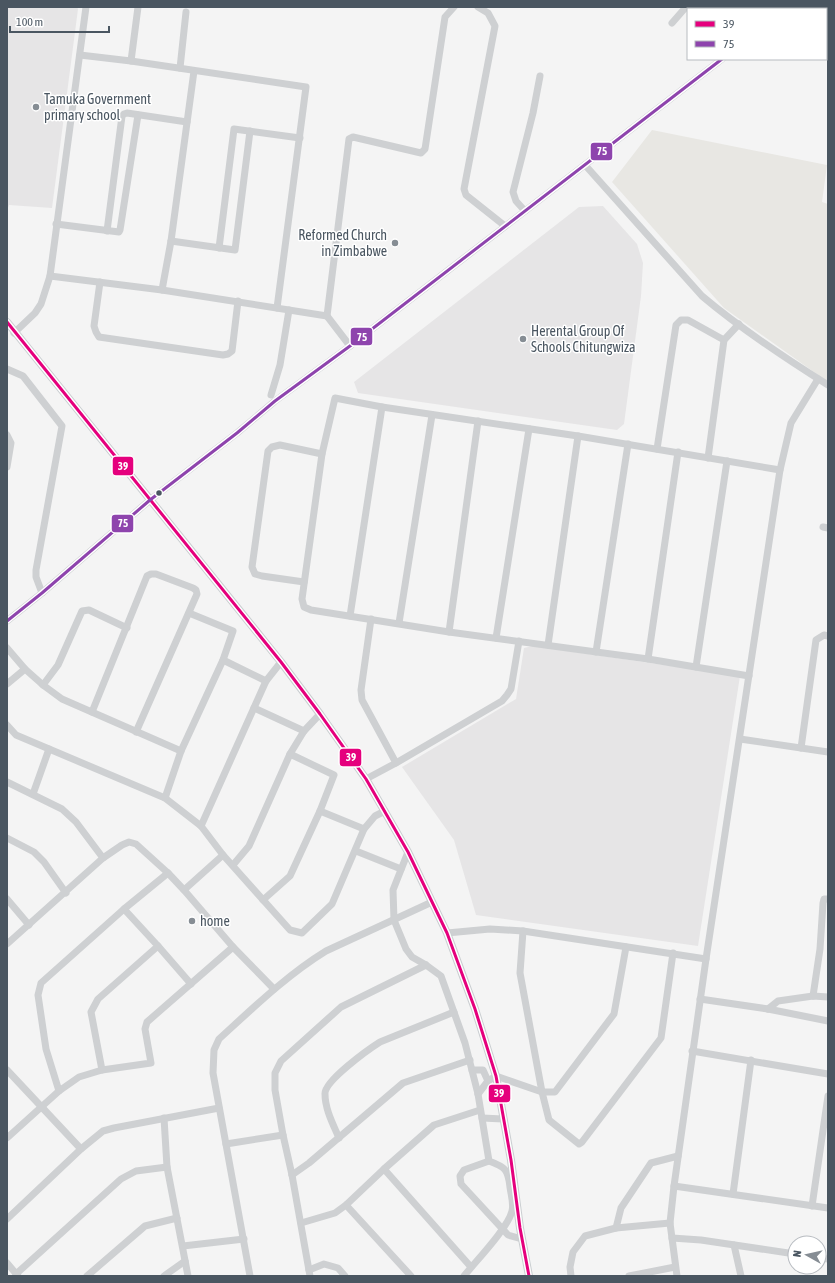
<svg xmlns="http://www.w3.org/2000/svg" width="835" height="1283" viewBox="0 0 835 1283" font-family="'Asap Condensed',sans-serif">
  <style>
    .commercial { fill: #e8e7e3 }
    .education { fill: #e6e5e6 }
    .lines { fill: none; stroke-linecap: round; stroke-linejoin: round }
    .minor { stroke: #ced0d2; stroke-width: 7 }
    .major { stroke: #caced1; stroke-width: 8 }
    .bus-1-casing { stroke: #fff; stroke-width: 6 }
    .bus-2-casing { stroke: #fff; stroke-width: 6 }
    .bus-1 { stroke: #e5007d; stroke-width: 3 }
    .bus-2 { stroke: #8e44ad; stroke-width: 3 }
    .poi-dot { fill: #868d94; stroke: #fff; stroke-width: 1.5 }
    .bus-dot { fill: #4a5661; stroke: #fff; stroke-width: 1.5 }
    .labels { text-anchor: middle; stroke-width: 3; stroke-linejoin: round; paint-order: stroke }
    .poi-label { font-size: 14px; fill: #4a5661; stroke: #fff; text-anchor: start }
    .line-badge { stroke: #fff; stroke-width: 1.5 }
    .badge-label { font-size: 11px; text-anchor: middle; font-weight: bold; fill: #fff }
  </style>
  <rect width="100%" height="100%" fill="#f4f4f4"/>
  <path class="commercial" d="M652,130L827,165L822,202L828,204V382L724,308L612,182Z"/>
  <g class="education">
    <path d="M7,7H77L78,9L52,208L9,205L7,210Z"/>
    <path d="M603,206L637,244L643,263L641,296L624,424L617,430L358,393L354,382L579,207Z"/>
    <path d="M533,646L740,676L698,946L476,915L454,840L402,767L516,699L524,648Z"/>
  </g>
  <g class="lines">
    <g class="minor">
      <path d="M478,7L488,13L495,26L464,189L466,195L505,226"/>
      <path d="M785,9L788,7"/>
      <path d="M672,23L686,7"/>
      <path d="M80,55L131,61L306,87L277,308"/>
      <path d="M131,61L138,7"/>
      <path d="M180,68L186,12"/>
      <path d="M585,165L702,296C741,329 785,358 828,385"/>
      <path d="M525,211L516,201L513,192L533,113L540,76"/>
      <path d="M56,224L119,232L120,230L138,115"/>
      <path d="M107,231L122,116L124,114L127,113L187,122"/>
      <path d="M171,241L235,250L250,131"/>
      <path d="M219,248L234,129L300,138"/>
      <path d="M50,276L162,290L327,316L349,139L353,137L421,153L425,149L445,17L454,7"/>
      <path d="M100,282L94,326L96,332L99,337L223,355L228,354L232,351L238,301"/>
      <path d="M162,290L171,241L194,71"/>
      <path d="M327,316L350,346"/>
      <path d="M14,333L35,313L41,304L50,276L86,7"/>
      <path d="M7,369L23,376L62,426L36,570V577L42,593"/>
      <path d="M271,395L280,365L289,310"/>
      <path d="M7,435L11,443L7,467"/>
      <path d="M657,449L676,325L681,320H688L724,340"/>
      <path d="M708,458L724,340L739,324"/>
      <path d="M823,527L828,528"/>
      <path d="M304,582L262,576L255,574L252,567L268,451L272,447L280,445L322,454"/>
      <path d="M350,616L382,407"/>
      <path d="M371,619L361,690L362,700L396,763"/>
      <path d="M7,621L42,593L150,500L237,433L275,401L350,346L722,59"/>
      <path d="M399,623L432,415"/>
      <path d="M449,632L478,421"/>
      <path d="M496,638L529,429"/>
      <path d="M548,645L578,436"/>
      <path d="M7,648L25,669"/>
      <path d="M596,652L628,444"/>
      <path d="M648,659L678,452"/>
      <path d="M223,660L266,681"/>
      <path d="M696,667L727,461"/>
      <path d="M749,676L648,659L449,632L311,610L304,607L302,599L322,454L335,398L382,407L578,436L780,470"/>
      <path d="M7,684L25,669L43,685L62,699L181,751L223,660L233,631L189,613"/>
      <path d="M43,685L58,665L82,611L89,610L127,628"/>
      <path d="M254,708L304,731"/>
      <path d="M92,712L147,576L151,574H156L193,588L196,590L197,594L136,732"/>
      <path d="M7,725L16,735L165,798L201,826L223,855L290,930L302,933L332,904L364,829L375,816L385,811"/>
      <path d="M740,739L828,752"/>
      <path d="M801,748L816,640L824,635L828,636"/>
      <path d="M366,779L396,763L502,701L507,695L511,689L519,641"/>
      <path d="M7,782L62,809L76,822L103,858"/>
      <path d="M33,794L49,749"/>
      <path d="M165,798L181,751"/>
      <path d="M320,811L364,829"/>
      <path d="M201,826L266,681L281,662"/>
      <path d="M7,838L34,852L44,862L66,893"/>
      <path d="M356,851L401,869"/>
      <path d="M408,852L393,890L394,920L406,949L412,957L426,965L441,976L465,1043L478,1094L489,1161C505,1167 508,1169 510,1187C511,1195 514,1204 512,1211C508,1228 476,1261 464,1276"/>
      <path d="M233,865L249,846L290,754L304,731L320,714"/>
      <path d="M184,890L223,855"/>
      <path d="M7,899L29,925"/>
      <path d="M263,900L290,876L320,811L334,775L290,754"/>
      <path d="M523,931L520,973L542,1092L549,1120L579,1144L582,1142L661,1038L673,953"/>
      <path d="M447,933L490,929L523,931L706,959"/>
      <path d="M7,944L103,858L122,845L129,842L136,844L168,873L184,890L233,947L274,989"/>
      <path d="M158,946L191,984"/>
      <path d="M813,996L820,949L823,903L824,899H828"/>
      <path d="M700,999L768,1009L828,1021"/>
      <path d="M768,1009L778,1001L813,996L828,997"/>
      <path d="M692,1051L828,1074"/>
      <path d="M7,1070L81,1149"/>
      <path d="M102,1070L91,1012L98,999L158,946L124,909L168,873"/>
      <path d="M472,1070H483L488,1081"/>
      <path d="M59,1091L46,1049L38,995L41,983L124,909"/>
      <path d="M478,1094L488,1081L496,1076L542,1092H555L614,1014L626,947"/>
      <path d="M164,1118L167,1167L188,1276"/>
      <path d="M482,1118L503,1119"/>
      <path d="M7,1138L59,1091L79,1077L102,1070L151,1063L145,1029L147,1022L233,947"/>
      <path d="M339,1138C333,1124 325,1109 325,1094C324,1081 369,1049 380,1042L454,1012"/>
      <path d="M226,1144L283,1135"/>
      <path d="M489,1161L464,1170L460,1176L461,1184L508,1235L522,1239"/>
      <path d="M384,1169L471,1267"/>
      <path d="M292,1175L309,1163L403,1083L470,1060"/>
      <path d="M674,1186L828,1208"/>
      <path d="M733,1194L751,1060"/>
      <path d="M346,1205L411,1276"/>
      <path d="M812,1206L828,1096"/>
      <path d="M7,1219L81,1149L103,1131L114,1128L219,1108"/>
      <path d="M301,1223L335,1213L346,1205L384,1169L434,1125L480,1110"/>
      <path d="M616,1228L621,1208L651,1163L678,1156"/>
      <path d="M672,1238L701,1240L795,1254"/>
      <path d="M734,1245L741,1276"/>
      <path d="M183,1246L244,1239"/>
      <path d="M819,1258L828,1259"/>
      <path d="M7,1263L18,1276"/>
      <path d="M309,1270L324,1264L338,1268L345,1276"/>
      <path d="M16,1274L121,1179L136,1171L167,1167"/>
      <path d="M87,1276L145,1226L177,1218"/>
      <path d="M164,1276L185,1261"/>
      <path d="M250,1276L213,1073L214,1050L219,1039C253,1008 287,975 326,951L432,902"/>
      <path d="M310,1276L292,1175L283,1135L275,1090V1073L281,1061L341,1007L426,965"/>
      <path d="M571,1276L570,1267L573,1252L585,1236L616,1228L670,1223"/>
      <path d="M629,1276L675,1267"/>
      <path d="M677,1276L670,1223L674,1186L706,959L780,470L791,423L818,379"/>
    </g>
    <path class="major" d="M7,322L281,662L320,714L366,779L408,852L447,933L475,1009L496,1076L511,1160L520,1228L529,1276"/>
    <defs>
      <path id="bus-1" d="M7,322L281,662L320,714L366,779L408,852L447,933L475,1009L496,1076L511,1160L520,1228L529,1276"/>
      <path id="bus-2" d="M7,621L42,593L150,500L237,433L275,401L350,346L722,59"/>
    </defs>
    <use href="#bus-1" class="bus-1-casing"/>
    <use href="#bus-2" class="bus-2-casing"/>
    <use href="#bus-1" class="bus-1"/>
    <use href="#bus-2" class="bus-2"/>
  </g>
  <g class="poi-dot">
    <circle cx="36" cy="107" r="4"/>
    <circle cx="395" cy="243" r="4"/>
    <circle cx="523" cy="339" r="4"/>
    <circle cx="192" cy="921" r="4"/>
  </g>
  <circle class="bus-dot" cx="159" cy="493" r="3.5"/>
  <g class="labels">
    <g class="poi-label">
      <text x="44" y="104">Tamuka Government<tspan x="44" dy="16">primary school</tspan></text>
      <text x="387" y="240" text-anchor="end">Reformed Church<tspan x="387" dy="16">in Zimbabwe</tspan></text>
      <text x="531" y="336">Herental Group Of<tspan x="531" dy="16">Schools Chitungwiza</tspan></text>
      <text x="200" y="926">home</text>
    </g>
  </g>
  <g class="line-badge">
    <rect x="590" y="142" width="23" height="19" rx="4" fill="#8e44ad"/>
    <rect x="350" y="327" width="23" height="19" rx="4" fill="#8e44ad"/>
    <rect x="112" y="456" width="22" height="20" rx="4" fill="#e5007d"/>
    <rect x="111" y="514" width="23" height="19" rx="4" fill="#8e44ad"/>
    <rect x="339" y="748" width="23" height="19" rx="4" fill="#e5007d"/>
    <rect x="488" y="1084" width="23" height="19" rx="4" fill="#e5007d"/>
  </g>
  <g class="badge-label">
    <text x="602" y="155">75</text>
    <text x="362" y="341">75</text>
    <text x="123" y="470">39</text>
    <text x="123" y="527">75</text>
    <text x="351" y="761">39</text>
    <text x="499" y="1097">39</text>
  </g>
  <rect width="835" height="1283" fill="none" stroke="#4a5661" stroke-width="16"/>
  <rect x="687" y="8" width="140" height="52" fill="#ffffff" stroke="#b7bbc0"/>
  <rect x="695" y="21" width="20" height="6" fill="#e5007d" stroke="#b7bbc0"/>
  <text x="723" y="28" font-size="12" fill="#4a5661">39</text>
  <rect x="695" y="41" width="20" height="6" fill="#8e44ad" stroke="#b7bbc0"/>
  <text x="723" y="48" font-size="12" fill="#4a5661">75</text>
  <g transform="translate(807 1255) rotate(278)"><circle r="19" fill="#ffffff" stroke="#b7bbc0"/>
  <path d="M0-3L7 15L0 10L-7 15Z" fill="#868d94"/>
  <text y="-6" font-size="11" font-weight="bold" text-anchor="middle" fill="#4a5661">N</text>
  </g>
  <path d="M10 26v6h99v-6" fill="none" stroke="#4a5661" stroke-width="2"/>
  <text x="16" y="26" font-size="12" fill="#4a5661" stroke="#ffffff" stroke-width="3" paint-order="stroke">100 m</text>
</svg>
